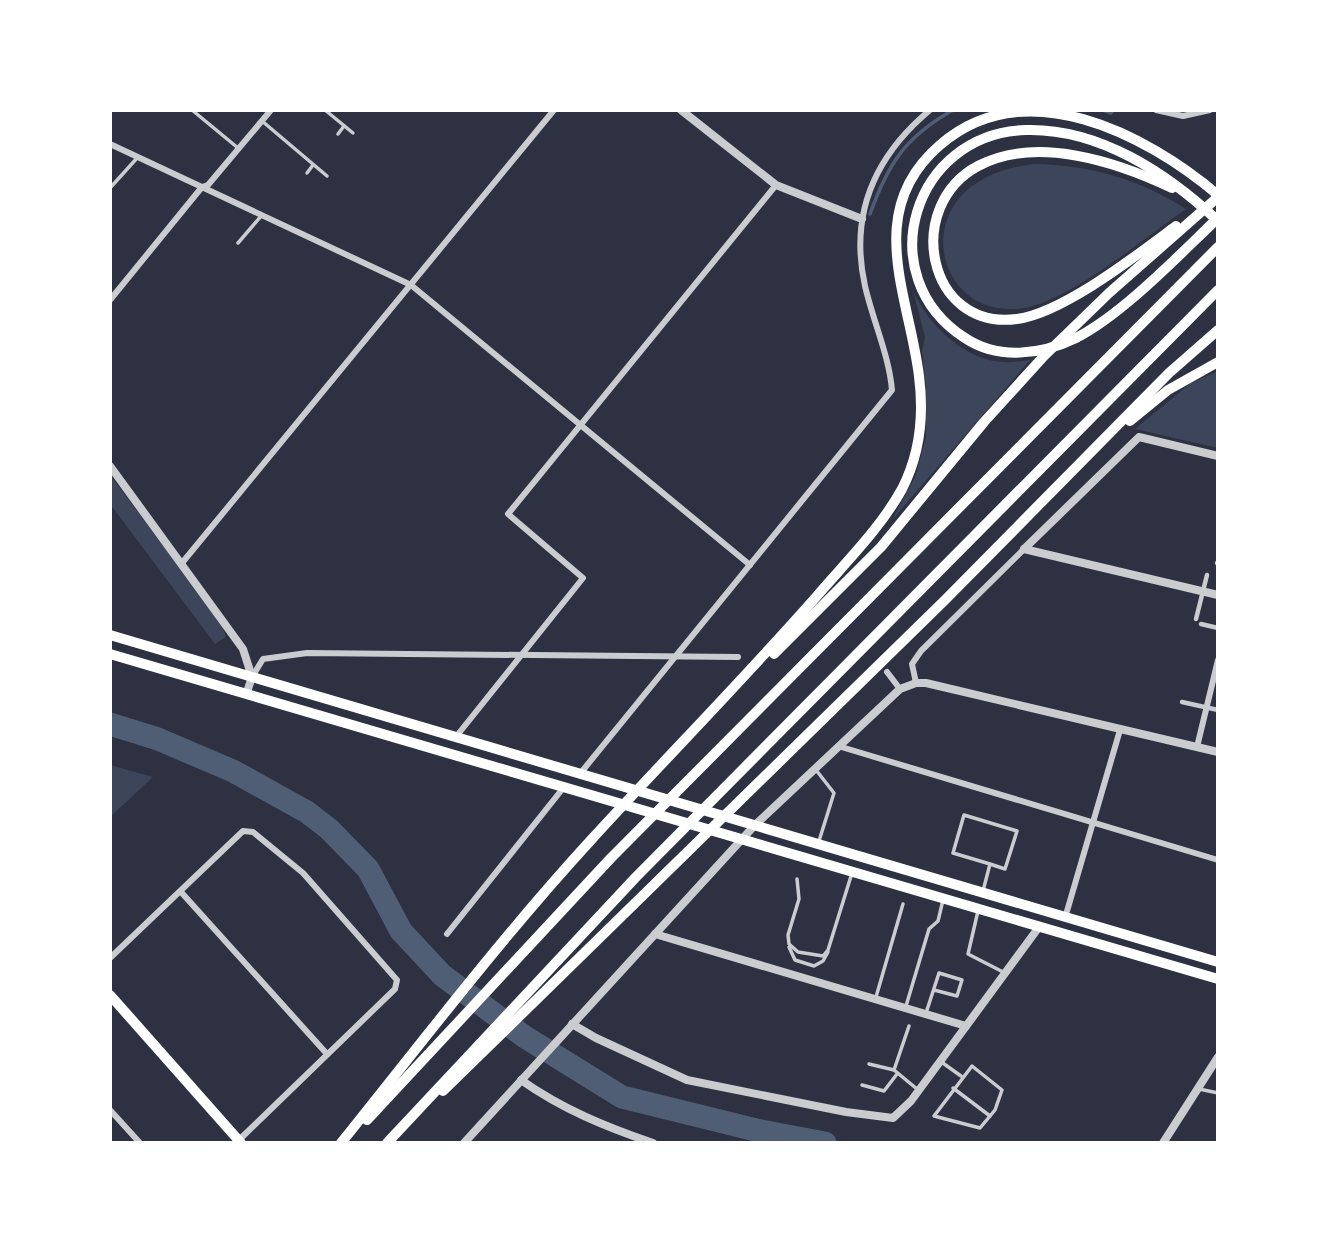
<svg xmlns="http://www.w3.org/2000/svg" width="1328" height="1253" viewBox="0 0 1328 1253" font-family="Karla,sans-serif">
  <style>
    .green { fill: #3c4559 }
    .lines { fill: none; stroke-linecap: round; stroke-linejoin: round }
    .stream { stroke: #4f5d75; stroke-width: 3.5 }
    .river { stroke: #4f5d75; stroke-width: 23 }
    .service { stroke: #caccd0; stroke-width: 3.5 }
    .pedestrian { stroke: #caccd0; stroke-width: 4.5 }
    .minor { stroke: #caccd0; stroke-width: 6 }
    .tertiary { stroke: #caccd0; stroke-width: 8 }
    .primary { stroke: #fff; stroke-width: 10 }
    .trunk { stroke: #fff; stroke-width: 10 }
    .motorway { stroke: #fff; stroke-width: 10 }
  </style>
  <rect width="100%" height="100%" fill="#2d3142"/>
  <g class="green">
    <path d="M1035,164C1090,165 1139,179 1186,209C1144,238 1081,292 1033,306C932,333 895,178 1035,164Z"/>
    <path d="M913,290C927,324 964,360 1003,362C1012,363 1021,361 1030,360L892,520L915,477L926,437V386L922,351L925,337Z"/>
    <path d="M1218,371V448L1135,429L1191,383Z"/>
    <path d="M110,475L221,623L226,637L215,644L110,504Z"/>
    <path d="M110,765L153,777L110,817Z"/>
  </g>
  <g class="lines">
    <g class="stream">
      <path d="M1103,110L1111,113L1113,110"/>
      <path d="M870,214C888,164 905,137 953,110"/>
    </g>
    <path class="river" d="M110,724L158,739L233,771L307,812L329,829L368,869L401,931L442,975L525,1037L622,1097L756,1130L825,1143"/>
    <g class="service">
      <path d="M192,110L238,148"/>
      <path d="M325,110L353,133"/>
      <path d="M262,121L327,176"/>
      <path d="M338,134L344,126"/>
      <path d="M307,173L313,165"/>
      <path d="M110,188L138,157"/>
      <path d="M238,243L262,215"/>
      <path d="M816,770L834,793L819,841"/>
      <path d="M797,879L799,899L788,935L789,944L798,952L823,956L828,950L852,873"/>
      <path d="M983,891L990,864L953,853L964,815L1017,831L1005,869L990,864"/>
      <path d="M978,911L968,954L1005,973"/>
      <path d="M789,947L795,960L814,966L823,961L828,952"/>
      <path d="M876,997L903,904"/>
      <path d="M906,1006L929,929L938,921L943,900"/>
      <path d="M926,1013L939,973L962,980L957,996L934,990"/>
      <path d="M909,1026L894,1070L917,1089"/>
      <path d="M940,1061L961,1076"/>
      <path d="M869,1064L894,1070"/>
      <path d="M972,1066L1002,1090L995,1110L980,1128L934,1116Z"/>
      <path d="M862,1085L884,1091L897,1074"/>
      <path d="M953,1088L990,1116"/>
      <path d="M1199,1089L1218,1093"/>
    </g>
    <g class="pedestrian">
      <path d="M1217,563H1218"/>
      <path d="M1196,619L1207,575"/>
      <path d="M1201,624L1218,628"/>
      <path d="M1182,702L1218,710"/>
    </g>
    <g class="minor">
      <path d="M1156,110L1183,116L1210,110"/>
      <path d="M110,144L411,285L750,565"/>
      <path d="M110,300L202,187L208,185L271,110"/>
      <path d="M182,563L554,110"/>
      <path d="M887,672L900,689"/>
      <path d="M252,677L263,659L307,653L738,657"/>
      <path d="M916,683L912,664L921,651L1024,549"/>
      <path d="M455,738L583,578L508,514L776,185"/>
      <path d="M838,746L1218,860"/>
      <path d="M1197,747L1218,660"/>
      <path d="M579,775L892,390C889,355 873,321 865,286C849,214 875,156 930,110"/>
      <path d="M181,892L327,1054"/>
      <path d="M1065,918L1120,730"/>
      <path d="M447,934L564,787"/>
      <path d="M110,958L243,831L253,832L303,873L397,980L395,989L239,1140"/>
      <path d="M110,1110L140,1143"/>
    </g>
    <g class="tertiary">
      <path d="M681,110L776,185L862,219"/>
      <path d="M110,466L243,649L252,677L247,692"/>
      <path d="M1024,549L1139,437L1218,456"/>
      <path d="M1024,549L1218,595"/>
      <path d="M655,934L966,1026"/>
      <path d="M572,1024L596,1038L687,1080L846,1112L893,1118L911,1101L1039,927"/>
      <path d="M521,1080C562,1109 606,1127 653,1143"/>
      <path d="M464,1143L754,826L900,689L916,683H926L1218,752"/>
      <path d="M1163,1143L1218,1057"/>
    </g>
    <path class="primary" d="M110,995L241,1143"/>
    <g class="trunk">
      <path d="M110,635L1218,962"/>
      <path d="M110,654L1218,979"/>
    </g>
    <g class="motorway">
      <path d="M1172,188C1117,162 1036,135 978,166C903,206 927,331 1017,319C1063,313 1137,255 1176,226"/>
      <path d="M1218,218C1179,255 1123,314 1076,338C1041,355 998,360 965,338C869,276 913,133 1026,130C1099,128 1167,173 1218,221"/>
      <path d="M1130,421L1168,390L1218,362"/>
      <path d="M774,654L881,547L984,422L1044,356L1109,293L1218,197"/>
      <path d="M443,1091L945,600L1169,373L1218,330"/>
      <path d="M367,1120L611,858L1218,247"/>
      <path d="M341,1143C423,1041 502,937 591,840C665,759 743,680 816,597C845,563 880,529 902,489C920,454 924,415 919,376C909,295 863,211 940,145C1025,71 1146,134 1218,195"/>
      <path d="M387,1143L636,877L1218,290"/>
    </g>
  </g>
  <rect width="1328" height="1253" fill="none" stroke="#ffffff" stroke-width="224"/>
</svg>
